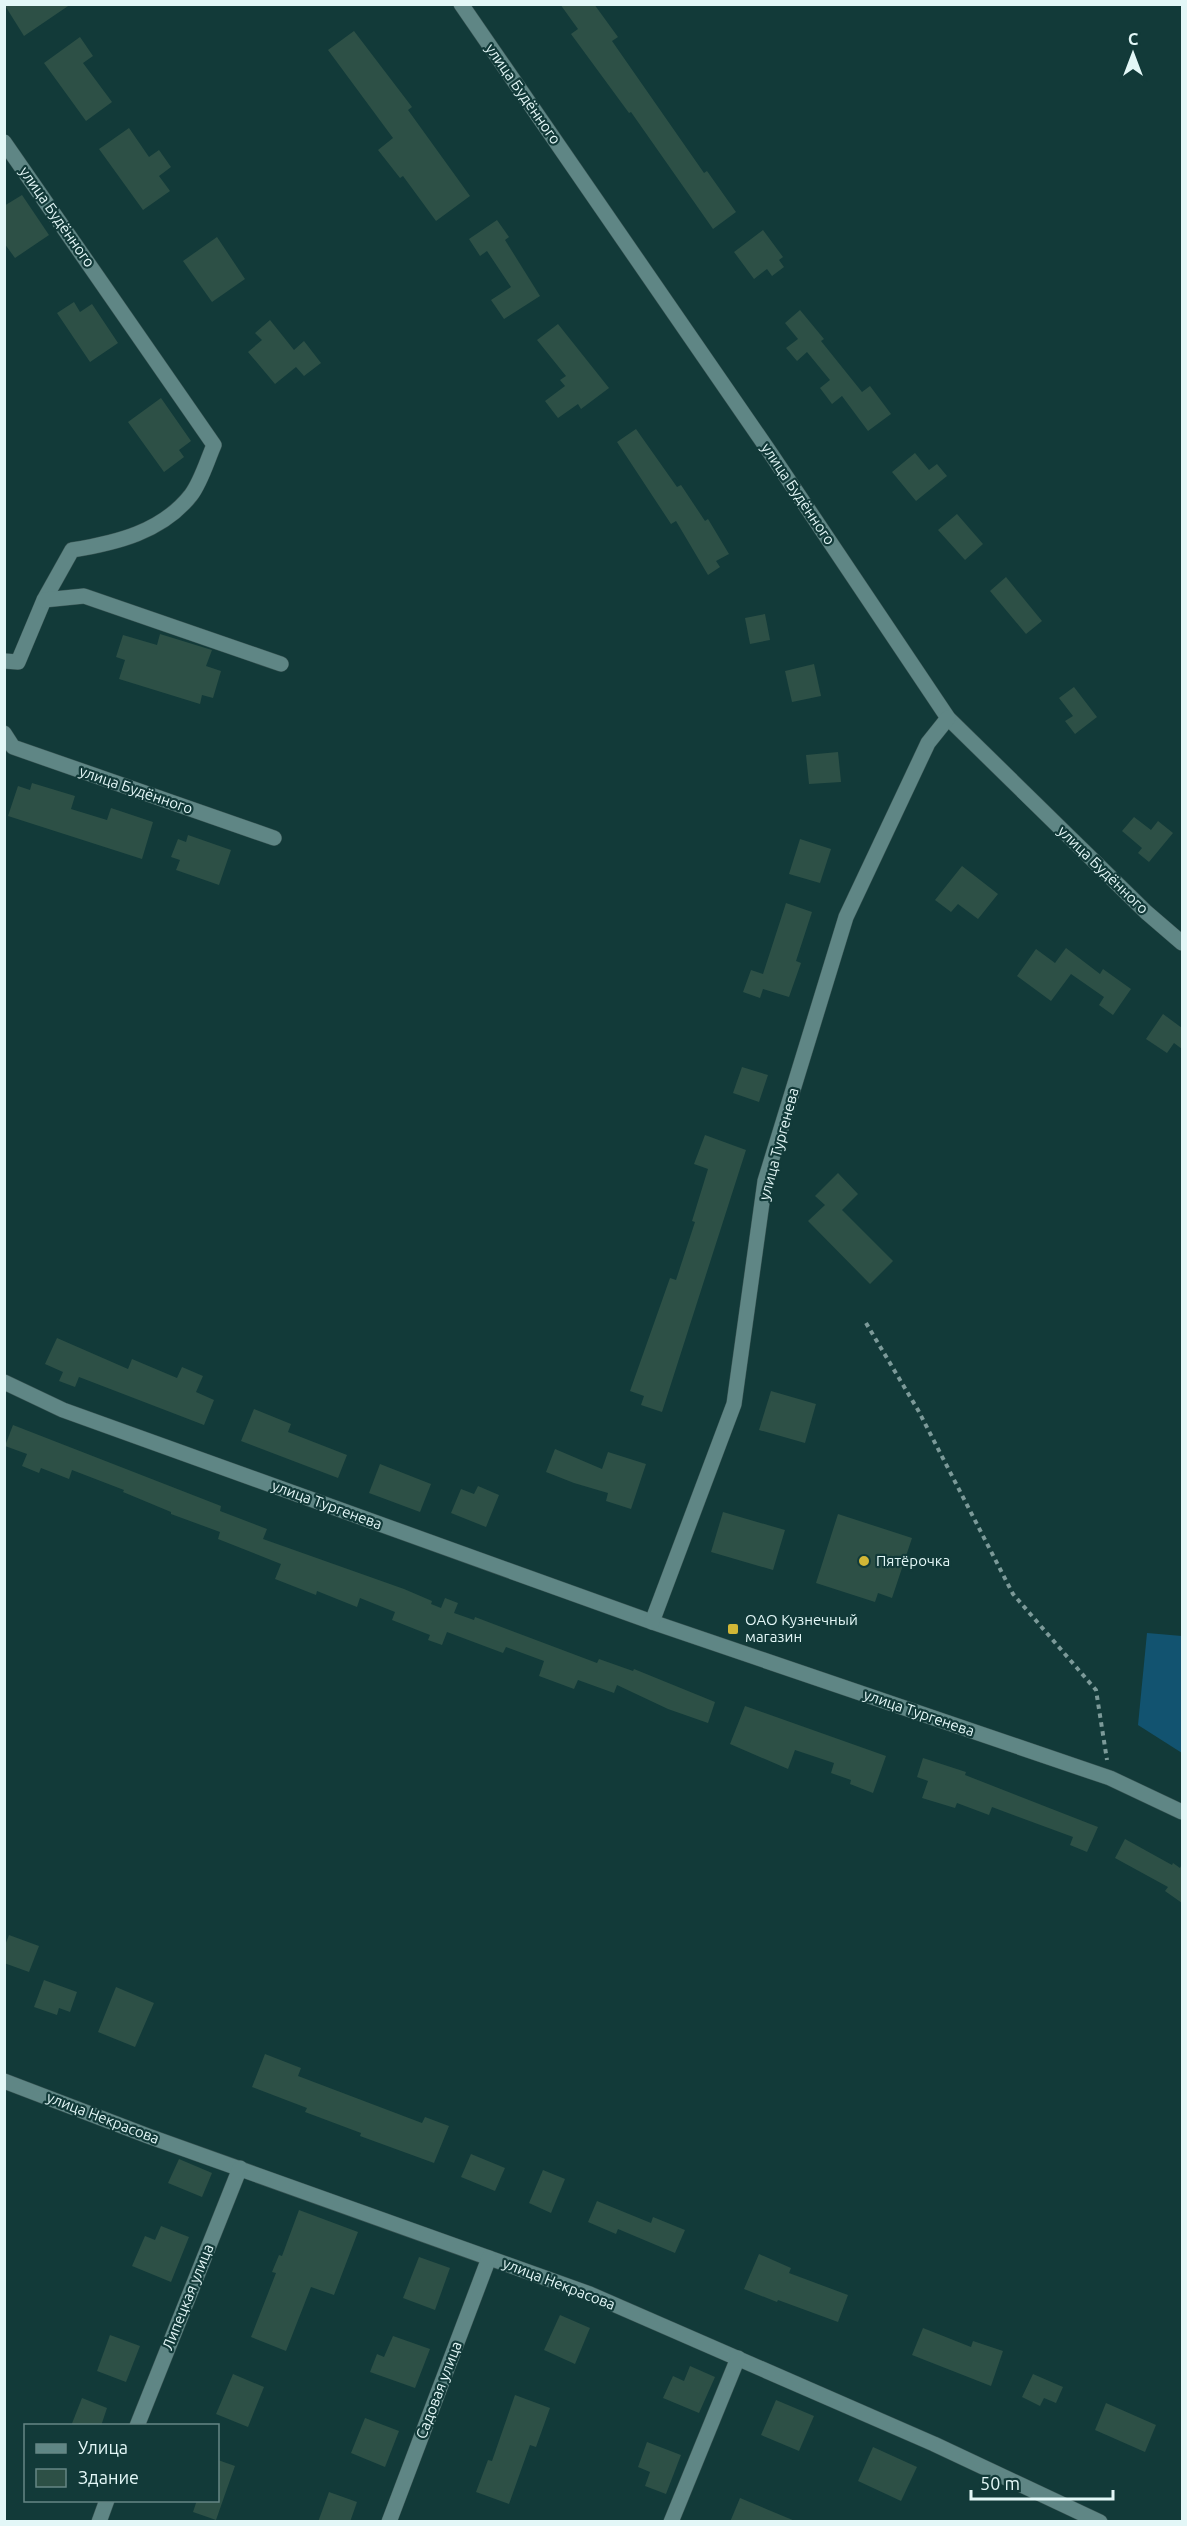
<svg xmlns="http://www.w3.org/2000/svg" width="1187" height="2526" viewBox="0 0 1187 2526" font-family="Ubuntu,sans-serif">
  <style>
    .water { fill: #125370 }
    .building { fill: #2d5046 }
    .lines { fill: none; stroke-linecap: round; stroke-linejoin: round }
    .minor-casing { stroke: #385453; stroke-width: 16 }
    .path { stroke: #7c9a99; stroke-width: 4; stroke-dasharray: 4.5 4.5; stroke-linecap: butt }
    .minor { stroke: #5f8685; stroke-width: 15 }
    .poi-dot { fill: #d2b736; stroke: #123a39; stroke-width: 2 }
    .labels { text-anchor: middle; stroke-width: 4.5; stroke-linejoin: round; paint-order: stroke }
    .street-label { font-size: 15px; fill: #e3f7f7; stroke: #123a39 }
    .poi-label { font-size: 15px; fill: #e3f7f7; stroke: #123a39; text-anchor: start }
  </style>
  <rect width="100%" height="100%" fill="#123a39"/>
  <path class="water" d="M1147,1633L1182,1636V1753L1138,1725Z"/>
  <g class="building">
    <path d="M4,4H71L24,36Z"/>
    <path d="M560,4H594L618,37L612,41L704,173L707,171L736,212L713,229L631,112L629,113L571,34L578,29Z"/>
    <path d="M354,31L412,107L408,110L470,196L436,221L403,176L400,178L378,150L393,138L328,50Z"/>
    <path d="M80,37L93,56L83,63L112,102L86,121L44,63Z"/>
    <path d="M129,128L149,157L159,150L171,167L159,176L170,191L143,210L99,149Z"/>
    <path d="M22,195L49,235L15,258L4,243V206Z"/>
    <path d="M497,220L509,237L505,240L540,296L504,319L491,300L511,287L487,251L480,256L469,239Z"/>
    <path d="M763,230L783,257L779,260L784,267L772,276L767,269L754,279L734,252Z"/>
    <path d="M217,237L245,279L212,302L183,261Z"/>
    <path d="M74,302L80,312L92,304L118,343L90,362L57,313Z"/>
    <path d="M800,310L824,339L821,341L862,392L870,386L891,414L868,431L842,396L832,404L820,388L830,380L807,352L797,361L786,348L798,339L785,323Z"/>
    <path d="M270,320L294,350L304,341L321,363L304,376L296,367L275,384L248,352L262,340L255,333Z"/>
    <path d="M558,324L609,388L581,409L578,404L558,418L545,401L565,386L560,380L566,376L537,340Z"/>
    <path d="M161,398L191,441L179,450L184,457L164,472L128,422Z"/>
    <path d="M636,429L677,487L681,485L705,521L708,519L729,554L716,561L720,567L708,575L676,521L671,524L617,442Z"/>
    <path d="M915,453L929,470L937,464L947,476L916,501L892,472Z"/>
    <path d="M957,514L983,544L965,560L938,530Z"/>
    <path d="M1006,577L1042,621L1026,634L990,591Z"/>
    <path d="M765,614L770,640L750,644L745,618Z"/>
    <path d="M160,634L212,650L206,666L221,671L213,698L202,695L200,704L119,679L125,660L116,657L123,635L157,645Z"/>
    <path d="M814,664L821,696L792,702L785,671Z"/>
    <path d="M1074,687L1097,717L1075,734L1065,721L1073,716L1059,698Z"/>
    <path d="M838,752L841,782L809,784L806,755Z"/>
    <path d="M32,783L75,796L71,809L107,820L111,808L153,822L142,859L8,816L18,786L30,790Z"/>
    <path d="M1134,817L1151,830L1158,821L1173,833L1149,862L1138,853L1142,848L1122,831Z"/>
    <path d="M188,835L231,850L219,885L176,870L180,860L171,857L178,839L186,842Z"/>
    <path d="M800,839L831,849L820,883L789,874Z"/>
    <path d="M962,866L998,894L978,919L958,904L951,912L935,900Z"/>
    <path d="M786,903L812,912L796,961L801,963L789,997L763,989L760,998L743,992L751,970L763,974Z"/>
    <path d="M1066,948L1100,974L1103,969L1131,989L1113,1015L1099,1005L1104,997L1071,974L1051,1001L1017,976L1036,949L1055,963Z"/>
    <path d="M1163,1014L1182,1028V1049L1174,1043L1167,1053L1146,1039Z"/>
    <path d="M742,1067L768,1075L759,1102L733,1093Z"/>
    <path d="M705,1135L746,1150L662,1412L641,1405L644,1396L630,1391L670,1278L676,1280L695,1222L692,1221L708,1169L694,1164Z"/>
    <path d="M838,1173L858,1194L842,1210L893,1261L870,1284L808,1221L825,1205L815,1196Z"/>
    <path d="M57,1338L128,1369L132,1359L177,1378L182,1367L203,1376L196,1392L214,1400L204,1425L79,1377L75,1387L59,1381L63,1372L45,1364Z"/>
    <path d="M771,1391L816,1404L805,1443L759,1430Z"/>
    <path d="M254,1409L291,1424L288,1432L347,1455L338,1478L241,1441Z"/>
    <path d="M13,1425L221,1506L220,1511L267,1529L263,1539L404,1589L432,1601L431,1604L441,1608L445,1598L458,1603L454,1613L474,1620L475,1617L597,1663L599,1659L633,1671L634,1669L715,1702L708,1723L668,1709L617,1685L614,1693L578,1680L574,1689L539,1676L544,1661L506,1647L503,1653L447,1632L442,1645L428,1640L430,1635L392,1620L395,1612L360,1598L357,1607L317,1591L316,1595L275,1579L281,1564L218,1539L220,1532L171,1514V1512L123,1492L124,1490L72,1470L69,1479L41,1468L39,1473L22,1466L27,1454L5,1446Z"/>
    <path d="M555,1449L602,1469L608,1452L646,1464L631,1509L606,1501L608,1493L574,1483L546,1472Z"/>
    <path d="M380,1464L431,1484L420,1512L369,1493Z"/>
    <path d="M478,1486L499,1495L486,1527L451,1513L461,1489L474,1494Z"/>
    <path d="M723,1512L785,1530L773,1570L711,1552Z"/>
    <path d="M838,1514L912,1538L892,1598L878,1593L875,1602L816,1583Z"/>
    <path d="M745,1706L886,1756L873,1793L850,1784L851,1780L831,1773L834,1763L795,1750L788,1769L730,1744Z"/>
    <path d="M923,1758L966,1772L965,1775L1098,1827L1087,1852L1070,1845L1073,1837L992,1807L989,1815L957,1803L955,1808L922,1798L928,1781L917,1777Z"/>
    <path d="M1125,1839L1172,1865L1173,1863L1180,1868L1182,1864V1903L1165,1891L1168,1887L1115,1858Z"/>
    <path d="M9,1935L39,1946L29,1972L4,1963V1948Z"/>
    <path d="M44,1980L77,1992L70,2012L59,2008L57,2015L34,2007Z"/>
    <path d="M116,1987L154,2003L135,2047L98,2032Z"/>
    <path d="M265,2054L301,2068L298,2076L422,2123L425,2117L449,2126L434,2163L360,2136L361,2133L305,2112L307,2108L252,2087Z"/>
    <path d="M471,2154L505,2168L495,2191L461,2177Z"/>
    <path d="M179,2159L212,2173L202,2197L168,2183Z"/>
    <path d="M543,2170L565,2179L551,2213L529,2203Z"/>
    <path d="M597,2201L651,2223L653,2217L685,2230L675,2253L618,2229L616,2234L588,2222Z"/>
    <path d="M299,2210L358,2232L334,2295L311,2287L286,2351L251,2337L276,2273L272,2272L279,2255L282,2256Z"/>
    <path d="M161,2226L189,2237L171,2282L132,2266L145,2236L155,2240Z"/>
    <path d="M759,2254L791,2268L789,2273L848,2295L838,2322L778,2300L777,2302L744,2289Z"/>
    <path d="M419,2257L450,2268L435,2310L403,2298Z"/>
    <path d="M560,2315L590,2328L575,2364L544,2350Z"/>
    <path d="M923,2328L971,2347L973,2341L1003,2351L991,2386L912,2355Z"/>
    <path d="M110,2335L140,2346L126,2382L97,2371Z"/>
    <path d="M393,2336L430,2349L415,2388L370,2372L377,2354L384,2357Z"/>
    <path d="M690,2366L715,2377L699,2413L663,2398L673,2376L684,2381Z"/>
    <path d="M233,2374L264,2387L248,2427L216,2414Z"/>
    <path d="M1033,2374L1063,2387L1056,2403L1044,2398L1040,2406L1022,2397Z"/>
    <path d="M515,2395L550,2408L536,2447L530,2445L509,2504L476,2492L488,2460L492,2461Z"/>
    <path d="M82,2398L107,2408L101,2426H71Z"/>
    <path d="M776,2400L814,2416L799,2451L761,2435Z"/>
    <path d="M1106,2403L1156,2425L1145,2452L1095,2430Z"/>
    <path d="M365,2418L399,2431L385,2467L351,2453Z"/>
    <path d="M647,2442L681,2455L666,2494L645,2486L650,2472L638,2467Z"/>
    <path d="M873,2447L917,2467L901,2501L858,2481Z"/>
    <path d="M218,2460L235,2466L216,2520L193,2512L197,2500H218Z"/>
    <path d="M329,2492L357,2502L350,2522H318Z"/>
    <path d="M740,2498L795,2521V2522H730Z"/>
  </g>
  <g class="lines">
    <defs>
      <g id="minor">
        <path d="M461,4L769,451L948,718L1146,912L1182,943"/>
        <path d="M4,142L214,445C207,461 201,482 191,495C162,532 116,543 72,550L44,600L18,662L4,661"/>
        <path d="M44,600L84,596L281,664"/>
        <path d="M4,733L13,747L274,838"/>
        <path d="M4,1382L63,1410L652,1622L1110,1778L1182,1812"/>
        <path d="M652,1622L734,1404L765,1181L846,917L928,743L948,718"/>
        <path d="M4,2081L148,2136L590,2294L934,2444L1100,2522"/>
        <path d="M137,2426L240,2168"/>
        <path d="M99,2522L107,2500"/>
        <path d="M389,2522L489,2258"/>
        <path d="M671,2522L738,2358"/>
      </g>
    </defs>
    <use href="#minor" class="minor-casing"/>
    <path class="path" d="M866,1323L918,1410L1013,1594L1096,1690L1107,1760"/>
    <use href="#minor" class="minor"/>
  </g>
  <g class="poi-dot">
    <circle cx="864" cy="1561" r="6"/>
    <rect x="727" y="1623" width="12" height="12" rx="3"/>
  </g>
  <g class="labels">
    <g class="street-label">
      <text transform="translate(523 94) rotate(55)" y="5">улица Будённого</text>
      <text transform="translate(57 217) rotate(55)" y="5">улица Будённого</text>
      <text transform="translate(798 494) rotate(56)" y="5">улица Будённого</text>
      <text transform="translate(136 790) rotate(19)" y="5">улица Будённого</text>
      <text transform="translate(1103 870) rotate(44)" y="5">улица Будённого</text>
      <text transform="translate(779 1144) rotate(-75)" y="5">улица Тургенева</text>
      <text transform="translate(327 1505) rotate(20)" y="5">улица Тургенева</text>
      <text transform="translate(919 1713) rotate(19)" y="5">улица Тургенева</text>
      <text transform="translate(103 2118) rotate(21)" y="5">улица Некрасова</text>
      <text transform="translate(559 2284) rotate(21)" y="5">улица Некрасова</text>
      <text transform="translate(188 2297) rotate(-68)" y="5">Липецкая улица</text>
      <text transform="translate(439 2390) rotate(-69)" y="5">Садовая улица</text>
    </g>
    <g class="poi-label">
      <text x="876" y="1566">Пятёрочка</text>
      <text x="745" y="1625">ОАО Кузнечный<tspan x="745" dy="17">магазин</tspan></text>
    </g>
  </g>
  <rect width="1187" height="2526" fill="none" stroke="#e3f7f7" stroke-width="12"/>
  <rect x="24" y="2424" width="195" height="78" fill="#123a39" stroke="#668685" stroke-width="1.5"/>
  <rect x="36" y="2444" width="30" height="9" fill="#5f8685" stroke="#668685" stroke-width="1.5"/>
  <text x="78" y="2454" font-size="18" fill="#e3f7f7">Улица</text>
  <rect x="36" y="2469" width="30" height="18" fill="#2d5046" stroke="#668685" stroke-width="1.5"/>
  <text x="78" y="2484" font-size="18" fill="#e3f7f7">Здание</text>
  <g transform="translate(1133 54)" stroke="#123a39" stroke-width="4.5" paint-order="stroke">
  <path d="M0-4.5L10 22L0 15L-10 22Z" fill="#e3f7f7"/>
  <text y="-9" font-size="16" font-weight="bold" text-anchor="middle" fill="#e3f7f7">С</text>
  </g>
  <path d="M971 2490v9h142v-9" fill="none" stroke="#e3f7f7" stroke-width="3"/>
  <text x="980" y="2490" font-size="18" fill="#e3f7f7" stroke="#123a39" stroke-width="4.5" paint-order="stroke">50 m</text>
</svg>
